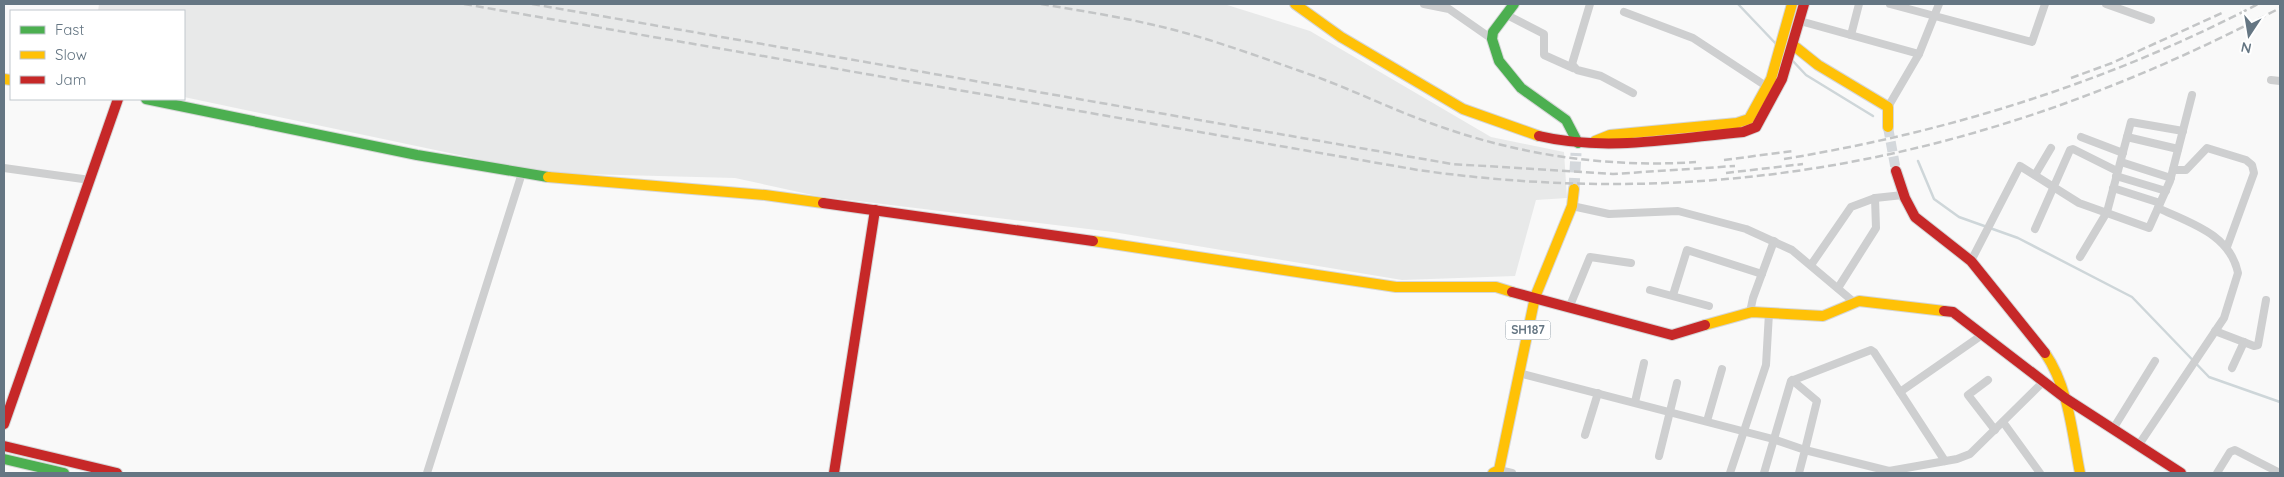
<svg xmlns="http://www.w3.org/2000/svg" width="2284" height="477" viewBox="0 0 2284 477" font-family="Quicksand,sans-serif">
  <style>
    .built { fill: #e8e9e9 }
    .lines { fill: none; stroke-linecap: round; stroke-linejoin: round }
    .stream { stroke: #ced6d9; stroke-width: 2.5 }
    .secondary-tunnel { stroke: #d4d8dc; stroke-width: 10; stroke-dasharray: 10 5; stroke-linecap: butt }
    .primary-tunnel { stroke: #d4d8dc; stroke-width: 11; stroke-dasharray: 11 5.5; stroke-linecap: butt }
    .fast-casing { stroke: #d5d6d7; stroke-width: 12 }
    .slow-casing { stroke: #d5d6d7; stroke-width: 12 }
    .jam-casing { stroke: #d5d6d7; stroke-width: 12 }
    .street { stroke: #cecfd0; stroke-width: 8 }
    .fast { stroke: #4caf50; stroke-width: 10 }
    .slow { stroke: #ffc107; stroke-width: 10 }
    .jam { stroke: #c62828; stroke-width: 10 }
    .rail { stroke: #c3c5c6; stroke-width: 2.5; stroke-dasharray: 8 4; stroke-linecap: butt }
    .labels { text-anchor: middle; stroke-width: 5; stroke-linejoin: round; paint-order: stroke }
    .shield { fill: #fff; stroke: #939fa8; stroke-width: 1 }
    .shield-label { font-size: 12px; font-weight: bold; fill: #657683 }
  </style>
  <rect width="100%" height="100%" fill="#f9f9f9"/>
  <path class="built" d="M99,4H1224L1310,31L1491,137L1564,152L1567,198L1536,200L1515,276L1402,280L1113,232L817,196L735,178L544,173L184,97V11H98Z"/>
  <g class="lines">
    <g class="stream">
      <path d="M1738,4L1778,46"/>
      <path d="M1791,59L1806,75L1873,116"/>
      <path d="M1918,161L1934,199L1959,217L2018,238L2132,297L2209,377L2280,402"/>
    </g>
    <path class="secondary-tunnel" d="M1888,127L1896,171"/>
    <path class="primary-tunnel" d="M1574,189L1576,153"/>
    <defs>
      <g id="fast">
        <path d="M1514,4L1493,32L1492,39L1499,61L1521,88L1566,120L1578,143"/>
        <path d="M146,99L417,155L548,177"/>
        <path d="M4,459L64,473"/>
      </g>
      <g id="slow">
        <path d="M1295,4L1341,37L1463,109L1539,136"/>
        <path d="M1793,45L1818,65L1888,107V127"/>
        <path d="M4,79L11,80"/>
        <path d="M1595,141L1610,135L1737,123L1749,119L1771,79L1792,4"/>
        <path d="M548,177L765,195L823,203"/>
        <path d="M1093,241L1396,287H1496L1512,292"/>
        <path d="M1705,325L1752,312L1823,316L1859,301L1944,311"/>
        <path d="M2045,353C2069,388 2072,433 2080,473"/>
        <path d="M1493,473L1499,470L1535,297L1572,206L1574,189"/>
      </g>
      <g id="jam">
        <path d="M1539,136C1606,152 1676,138 1743,132L1756,127L1782,79L1804,4"/>
        <path d="M1896,171L1905,198L1915,217L1971,261L2045,353"/>
        <path d="M823,203L1093,241"/>
        <path d="M1512,292L1672,335L1705,325"/>
        <path d="M1944,311L1953,312L2065,398L2181,473"/>
        <path d="M4,424L118,99"/>
        <path d="M4,446L117,473"/>
        <path d="M834,473L875,210"/>
      </g>
    </defs>
    <use href="#fast" class="fast-casing"/>
    <use href="#slow" class="slow-casing"/>
    <use href="#jam" class="jam-casing"/>
    <g class="street">
      <path d="M1424,4L1449,9L1492,39"/>
      <path d="M1590,4L1572,64L1577,70L1601,76L1633,93"/>
      <path d="M1890,4L2032,42L2045,4"/>
      <path d="M2106,4L2151,20"/>
      <path d="M1624,12L1693,38L1766,86"/>
      <path d="M1505,14L1544,34V55L1573,68"/>
      <path d="M1800,21L1919,54"/>
      <path d="M1851,35L1859,4"/>
      <path d="M2271,80L2280,81"/>
      <path d="M1888,107L1919,54L1939,4"/>
      <path d="M2081,137L2123,153"/>
      <path d="M2127,137L2178,149"/>
      <path d="M2121,162L2171,178"/>
      <path d="M4,168L90,180"/>
      <path d="M2173,170H2186L2207,148L2246,160L2252,165L2254,173L2227,247"/>
      <path d="M2035,175L2051,148"/>
      <path d="M2116,176L2166,191"/>
      <path d="M2113,188L2160,203"/>
      <path d="M1572,206L1609,214L1678,211L1746,229L1792,250L1855,303"/>
      <path d="M2035,229L2070,150L2073,149L2117,171"/>
      <path d="M2080,257L2107,212L2131,122L2183,131"/>
      <path d="M1971,261L2020,166L2079,203L2149,228L2170,181L2192,95"/>
      <path d="M1811,265L1851,207L1875,198L1903,195"/>
      <path d="M1838,288L1876,228L1875,198"/>
      <path d="M1650,290L1709,306"/>
      <path d="M1673,295L1687,250L1762,274"/>
      <path d="M1569,308L1590,257L1631,263"/>
      <path d="M1750,312L1753,298L1774,241"/>
      <path d="M2215,331L2254,346L2258,345L2266,300"/>
      <path d="M2232,368L2244,342"/>
      <path d="M1519,373L1773,439L1805,450L1799,473"/>
      <path d="M1792,380L1817,401L1805,450L1889,471L1957,459L1970,454L2043,382"/>
      <path d="M1988,380L1968,395L1995,430"/>
      <path d="M1900,392L1982,335"/>
      <path d="M1635,402L1644,363"/>
      <path d="M1707,421L1722,369"/>
      <path d="M2003,422L2040,473"/>
      <path d="M2113,429L2155,361"/>
      <path d="M1585,435L1598,393"/>
      <path d="M2138,446L2224,318L2238,273C2230,234 2190,223 2158,208"/>
      <path d="M1659,456L1677,383"/>
      <path d="M427,473L522,173"/>
      <path d="M1500,473L1499,470L1512,473"/>
      <path d="M1730,473L1766,365L1769,313"/>
      <path d="M1764,473L1791,381L1871,350L1874,352L1945,461"/>
      <path d="M2217,473L2230,452L2235,450L2280,473"/>
    </g>
    <use href="#fast" class="fast"/>
    <use href="#slow" class="slow"/>
    <use href="#jam" class="jam"/>
    <g class="rail">
      <path d="M464,4L1418,170C1728,214 2004,153 2280,8"/>
      <path d="M532,4L1452,164L1613,174L1735,166"/>
      <path d="M1041,4C1075,10 1110,15 1145,23C1197,34 1249,53 1300,71C1345,86 1388,108 1433,124C1518,155 1607,168 1696,162"/>
      <path d="M2071,78L2112,63L2222,13"/>
      <path d="M1784,159C1949,132 2109,82 2258,4"/>
      <path d="M1724,160L1793,151"/>
      <path d="M1726,173L1803,164"/>
    </g>
  </g>
  <g class="labels">
    <rect class="shield" x="1505.5" y="320.5" width="45" height="19" rx="4"/>
    <g class="shield-label">
      <text x="1528" y="334">SH187</text>
    </g>
  </g>
  <rect width="2284" height="477" fill="none" stroke="#657683" stroke-width="10"/>
  <rect x="10" y="10" width="175" height="90" fill="#ffffff" stroke="#c1c8cd"/>
  <rect x="20" y="26" width="25" height="8" fill="#4caf50" stroke="#c1c8cd"/>
  <text x="55" y="35" font-size="15" fill="#657683">Fast</text>
  <rect x="20" y="51" width="25" height="8" fill="#ffc107" stroke="#c1c8cd"/>
  <text x="55" y="60" font-size="15" fill="#657683">Slow</text>
  <rect x="20" y="76" width="25" height="8" fill="#c62828" stroke="#c1c8cd"/>
  <text x="55" y="85" font-size="15" fill="#657683">Jam</text>
  <g transform="translate(2249 35) rotate(192)" stroke="#ffffff" stroke-width="4" paint-order="stroke">
  <path d="M0-4L9 19L0 12L-9 19Z" fill="#657683"/>
  <text y="-8" font-size="14" font-weight="bold" text-anchor="middle" fill="#657683">N</text>
  </g>
</svg>
